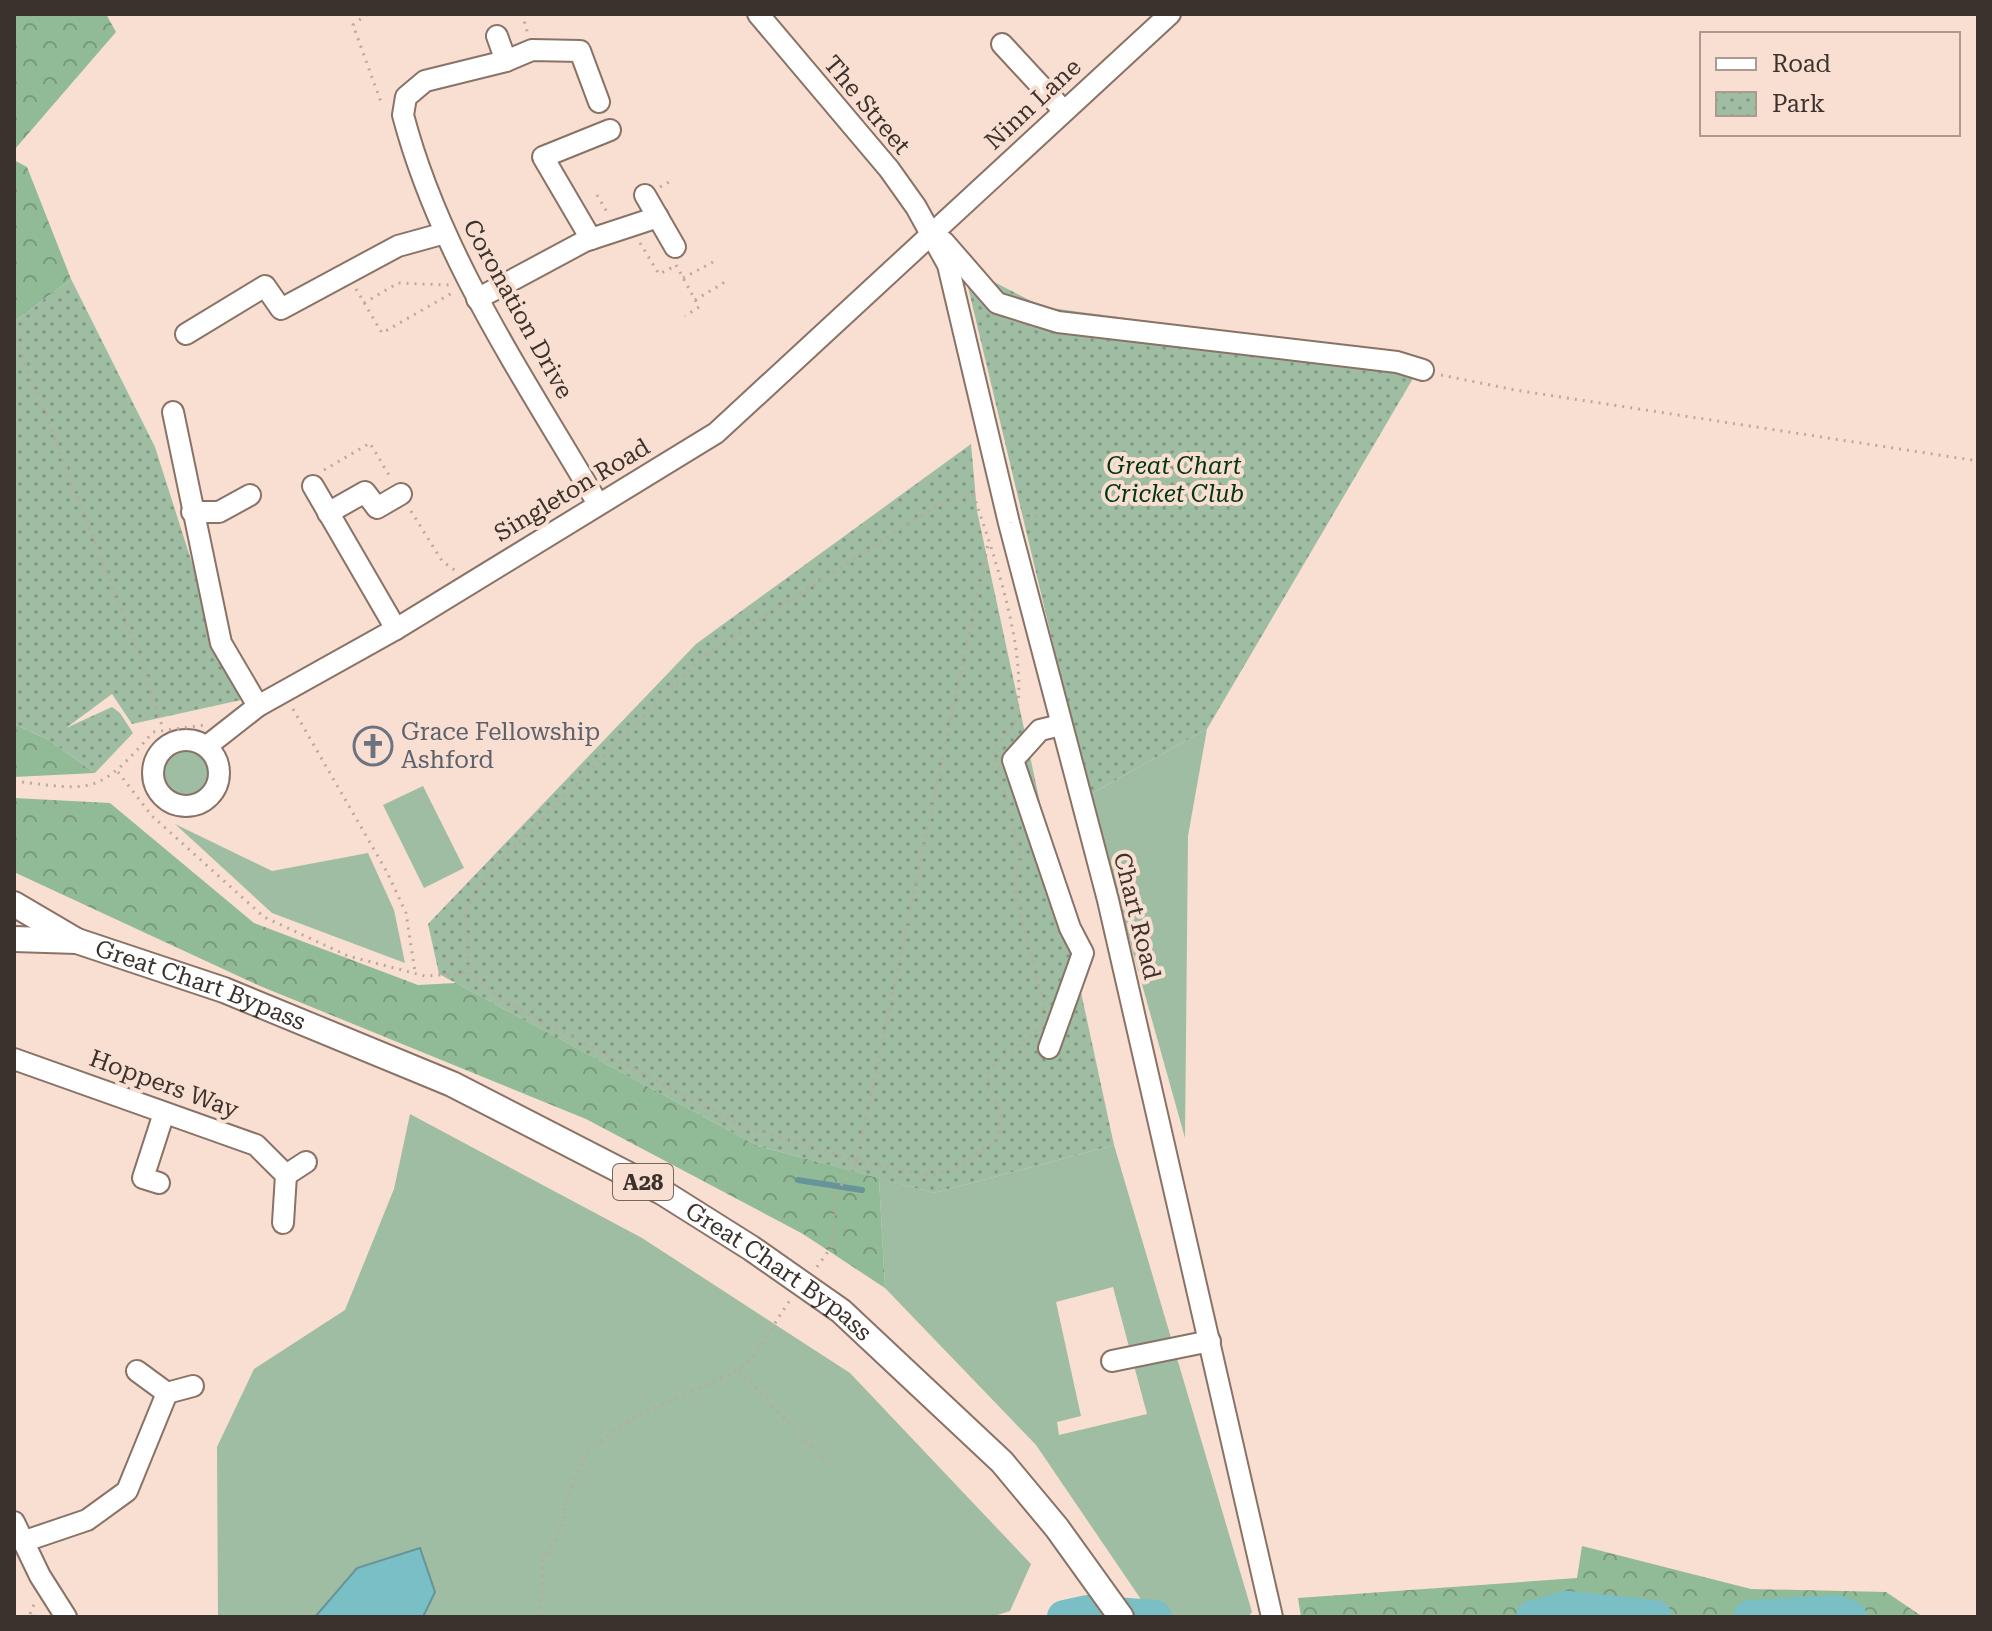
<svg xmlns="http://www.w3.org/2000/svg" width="1992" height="1631" viewBox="0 0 1992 1631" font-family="'Roboto Serif',serif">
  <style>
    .green { fill: #9ebda2; fill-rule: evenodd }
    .forest { fill: url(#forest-crowns) }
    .park { fill: url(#park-dots) }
    .water { fill: #7abec6; stroke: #679498; stroke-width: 2 }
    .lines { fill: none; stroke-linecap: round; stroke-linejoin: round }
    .stream { stroke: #679498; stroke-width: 6 }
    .river { stroke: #7abec6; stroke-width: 34 }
    .minor-casing { stroke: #897266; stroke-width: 24 }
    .major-casing { stroke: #897266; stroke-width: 28 }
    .path { stroke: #bda89d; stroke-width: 3; stroke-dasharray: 2 6; stroke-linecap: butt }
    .minor { stroke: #fff; stroke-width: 20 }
    .major { stroke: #fff; stroke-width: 24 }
    .labels { text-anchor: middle; stroke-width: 8; stroke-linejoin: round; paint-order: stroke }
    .shield { fill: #f9dfd1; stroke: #75665e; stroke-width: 2 }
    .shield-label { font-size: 22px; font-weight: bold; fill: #3c322d }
    .street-label { font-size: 24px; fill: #3c322d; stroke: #f9dfd1 }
    .park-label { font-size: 24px; font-style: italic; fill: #023512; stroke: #f9dfd1 }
    .worship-label { font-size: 24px; fill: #5b616d; stroke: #f9dfd1; text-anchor: start }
  </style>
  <defs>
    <pattern id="forest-crowns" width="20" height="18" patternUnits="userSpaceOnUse" patternTransform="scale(2)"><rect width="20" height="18" fill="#91bb96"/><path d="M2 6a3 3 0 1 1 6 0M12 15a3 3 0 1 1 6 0" fill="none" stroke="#78997b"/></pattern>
    <pattern id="park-dots" width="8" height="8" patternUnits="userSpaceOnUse" patternTransform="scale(2)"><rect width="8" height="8" fill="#9ebda2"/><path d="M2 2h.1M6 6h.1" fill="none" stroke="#829a84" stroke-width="1.8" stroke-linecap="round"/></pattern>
  </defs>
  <rect width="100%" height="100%" fill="#f9dfd1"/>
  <g class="green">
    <path d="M1207,729L1188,836L1185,1138L1089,795Z"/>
    <circle cx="186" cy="774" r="25"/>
    <path d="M423,786L464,868L424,888L383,805Z"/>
    <path d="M175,824L272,871L368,853L394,910L405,963L272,913Z"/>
    <path d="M410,1114L642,1238L850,1373L1031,1564L1010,1611L991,1617H218L217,1447L254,1369L345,1310L394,1189Z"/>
    <path d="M1114,1145L1252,1612L1248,1617H1153L1036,1445L885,1288L879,1178L934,1193ZM1113,1287L1147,1414L1059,1435L1057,1422L1081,1416L1056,1302Z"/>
  </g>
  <g class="forest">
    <path d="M14,14H106L116,32L15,149Z"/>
    <path d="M14,160L27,167L71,279L14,322Z"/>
    <path d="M14,724L49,740L95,773L14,777Z"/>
    <path d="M14,798L110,803L254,923L418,985L456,983L758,1146L879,1178L885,1288L803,1234L586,1119L260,986L16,873Z"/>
    <path d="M1582,1546L1751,1589L1886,1592L1923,1617H1301L1298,1598L1577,1578Z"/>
  </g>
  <g class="park">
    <path d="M963,266L1043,307L1425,358L1207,729L1089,795Z"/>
    <path d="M71,279L155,447L199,585L241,700L132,724L112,694L66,728L112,707L120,713L133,733L95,773L49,740L14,724V322Z"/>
    <path d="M971,444L977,511L1114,1145L934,1193L758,1146L439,974L428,924L696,644Z"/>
  </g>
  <path class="water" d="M420,1548L435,1592L423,1617H315L357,1568Z"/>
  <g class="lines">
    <path class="stream" d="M798,1180L862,1190"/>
    <g class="river">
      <path d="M1064,1617L1087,1612L1155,1617"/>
      <path d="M1533,1617L1567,1608L1655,1617"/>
      <path d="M1750,1617L1837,1612L1850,1617"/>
    </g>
    <defs>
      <g id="minor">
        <path d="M758,14L889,169L916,207L948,265L1009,523L1108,900L1272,1617"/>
        <path d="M497,36L506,61"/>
        <path d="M1002,44L1064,111"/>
        <path d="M645,195L675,247"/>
        <path d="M591,239L543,157L610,130"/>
        <path d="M944,242L997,303L1058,322L1397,362L1423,370"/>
        <path d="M477,299L585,241L658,217"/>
        <path d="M186,334L265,286L281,309L398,246L445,233"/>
        <path d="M173,412L221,643L258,706"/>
        <path d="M313,486L396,629"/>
        <path d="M598,504C525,379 440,256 403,115L406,97L425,81L506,61L532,50L580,51L599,102"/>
        <path d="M192,512H219L250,495"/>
        <path d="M328,513L365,492L377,508L401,494"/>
        <circle cx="186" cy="773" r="33"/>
        <path d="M207,746L258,706L396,629L716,433L1170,14"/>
        <path d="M1049,1048L1083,953L1070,928L1013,760L1040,730L1061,725"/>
        <path d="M14,1059L256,1145L286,1175L283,1223"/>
        <path d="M286,1175L306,1162"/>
        <path d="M159,1183L143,1178L164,1113"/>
        <path d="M1112,1361L1210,1341"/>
        <path d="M137,1371L167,1393L193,1386"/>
        <path d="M14,1522L40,1576L66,1617"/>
        <path d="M25,1541L87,1520L127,1491L167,1393"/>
      </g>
      <g id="major">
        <path id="s1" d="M14,904L77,941L224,990L452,1084L662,1192L751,1248L841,1311L1002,1462L1057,1528L1121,1617"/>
        <path d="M14,939L77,941"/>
      </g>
    </defs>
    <use href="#minor" class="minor-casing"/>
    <use href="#major" class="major-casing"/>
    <g class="path">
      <path d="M367,14L353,25L381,102L385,101"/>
      <path d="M522,14L528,34"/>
      <path d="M660,187L671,181"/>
      <path d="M597,195L607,212"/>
      <path d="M640,243L659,274L673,267"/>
      <path d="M676,265L699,307L685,316"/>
      <path d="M683,278L713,262"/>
      <path d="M356,289L382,333L452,293"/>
      <path d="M695,300L725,282"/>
      <path d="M364,303L398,283L450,285"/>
      <path d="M14,333L146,673L163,729"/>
      <path d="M1441,375L1515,390L1978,461"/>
      <path d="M324,470L370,443L390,477"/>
      <path d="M973,494C993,551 1034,668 1013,725C1010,734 1000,742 993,749L1021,857L1014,888L1043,1001L1042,1025L990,1069L987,1086L1002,1115L998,1138L958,1167L931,1176L857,1161L746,1127L502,1000L470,973L465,912L484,878L702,657L936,506Z"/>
      <path d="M411,511L442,561L456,571"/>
      <path d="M1027,518L1039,516"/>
      <path d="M293,709L387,872L406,913L415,972"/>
      <path d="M118,772L152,816L264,917L348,956L425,976L470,973"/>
      <path d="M14,781C94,791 98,795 153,732L204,725"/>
      <path d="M817,1267L832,1246L835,1195L857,1161L989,540"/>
      <path d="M739,1370L828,1465"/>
      <path d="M30,1614L34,1604"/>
      <path d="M17,1617L41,1616"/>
      <path d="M540,1617L543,1560L561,1530L567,1498L587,1451L634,1417L739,1370L755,1354L790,1300"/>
    </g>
    <use href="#minor" class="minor"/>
    <use href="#major" class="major"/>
  </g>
  <defs>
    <symbol id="church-ring" viewBox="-11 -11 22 22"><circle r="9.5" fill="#f9dfd1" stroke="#6b7280" stroke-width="1.5"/><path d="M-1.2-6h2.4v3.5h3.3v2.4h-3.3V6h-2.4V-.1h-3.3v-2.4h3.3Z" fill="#6b7280"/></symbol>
  </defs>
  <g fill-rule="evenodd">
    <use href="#church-ring" x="351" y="724" width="44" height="44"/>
  </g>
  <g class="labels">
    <rect class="shield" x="613" y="1164" width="60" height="36" rx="6"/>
    <g class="shield-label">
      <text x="643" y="1190">A28</text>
    </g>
    <g class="street-label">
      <text transform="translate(1033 104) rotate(-43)" y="8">Ninn Lane</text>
      <text transform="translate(867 105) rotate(50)" y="8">The Street</text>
      <text transform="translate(518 309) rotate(61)" y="8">Coronation Drive</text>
      <text transform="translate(572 490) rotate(-31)" y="8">Singleton Road</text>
      <text transform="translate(1137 916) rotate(76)" y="8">Chart Road</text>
      <text dy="8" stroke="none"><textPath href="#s1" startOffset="204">Great Chart Bypass</textPath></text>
      <text transform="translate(164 1084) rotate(20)" y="8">Hoppers Way</text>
      <text dy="8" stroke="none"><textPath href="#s1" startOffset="852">Great Chart Bypass</textPath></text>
    </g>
    <g class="park-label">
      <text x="1174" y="474">Great Chart<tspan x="1174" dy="28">Cricket Club</tspan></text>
    </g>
    <g class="worship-label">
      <text x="401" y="740">Grace Fellowship<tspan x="401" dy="28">Ashford</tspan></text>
    </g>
  </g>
  <rect width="1992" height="1631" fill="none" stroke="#3c322d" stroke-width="32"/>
  <rect x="1700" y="32" width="260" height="104" fill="#f9dfd1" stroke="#ad9a8f" stroke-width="2"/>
  <rect x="1716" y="58" width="40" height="12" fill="#ffffff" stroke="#ad9a8f" stroke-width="2"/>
  <text x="1772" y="72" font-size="24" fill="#3c322d">Road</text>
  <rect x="1716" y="92" width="40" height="24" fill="url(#park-dots)" stroke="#ad9a8f" stroke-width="2"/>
  <text x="1772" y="112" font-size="24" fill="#3c322d">Park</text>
</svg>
